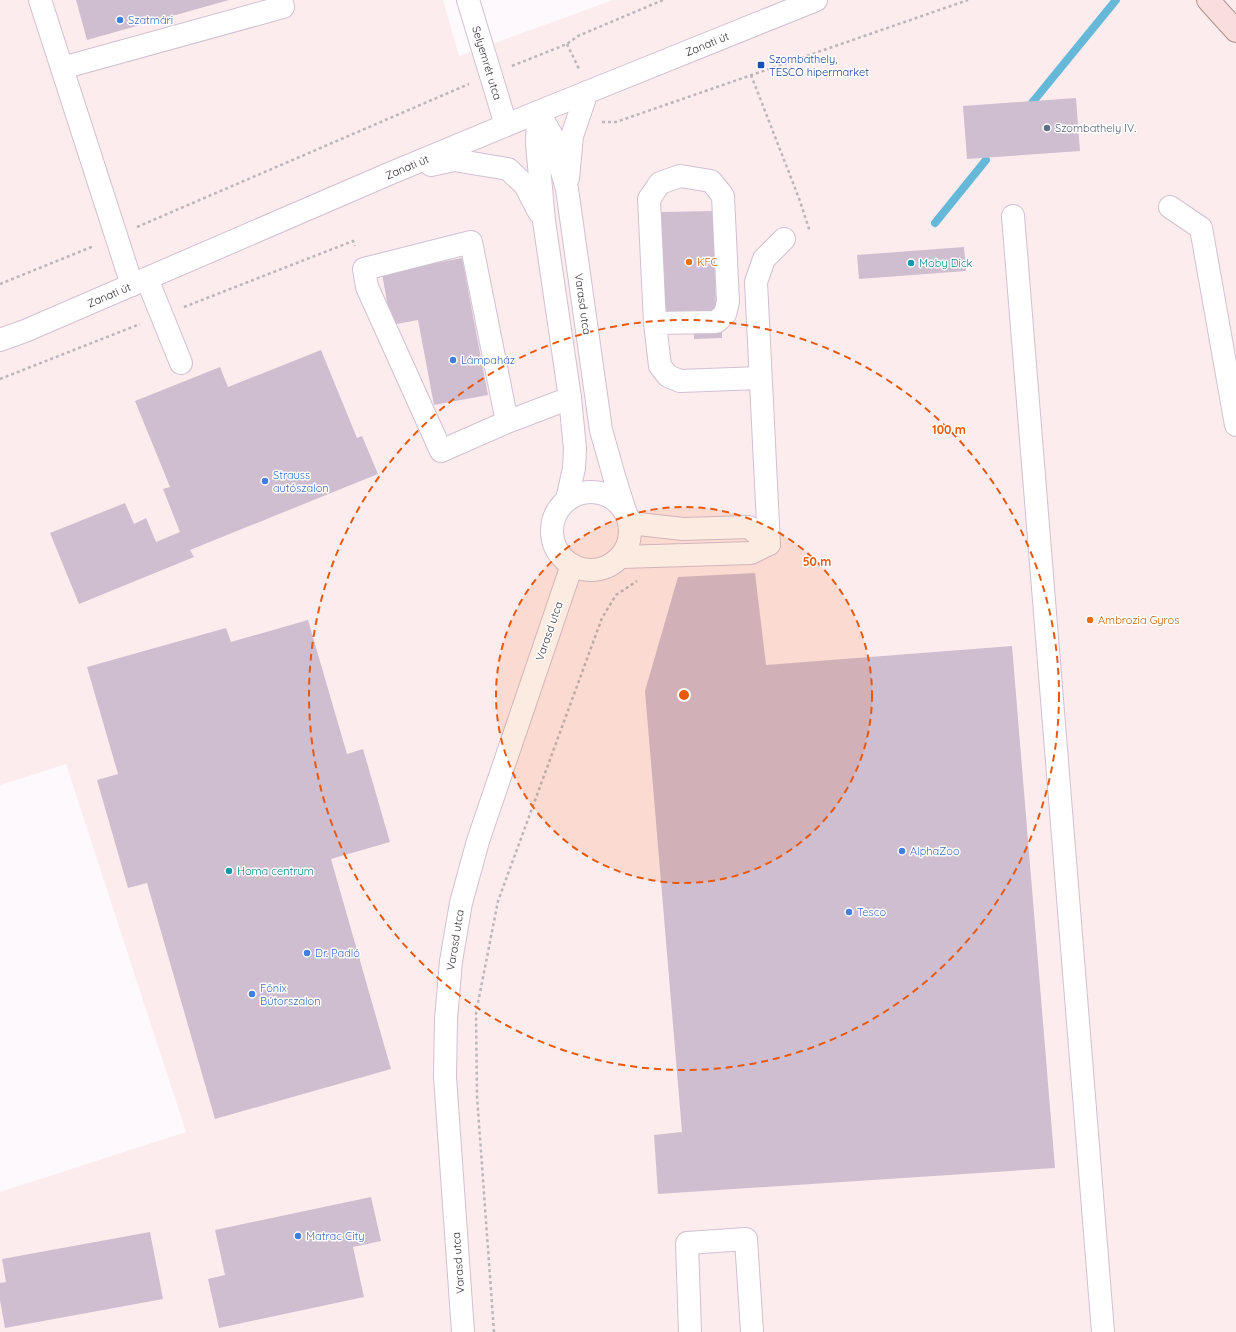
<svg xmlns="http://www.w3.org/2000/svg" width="1236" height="1332" viewBox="0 0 1236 1332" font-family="Quicksand,sans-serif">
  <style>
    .commercial { fill: #fdeced }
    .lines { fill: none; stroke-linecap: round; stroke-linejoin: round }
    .stream { stroke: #65b8d7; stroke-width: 8 }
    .building { fill: #cfbed0 }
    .minor-casing { stroke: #d1c0d2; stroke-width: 24 }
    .major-casing { stroke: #b09191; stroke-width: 24 }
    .path { stroke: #bbb6bb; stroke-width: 2.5; stroke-dasharray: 3 3; stroke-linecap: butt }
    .minor { stroke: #fff; stroke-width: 22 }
    .major { stroke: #f8dedc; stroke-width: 22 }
    .ring { fill: none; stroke: #e8590c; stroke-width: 2; stroke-dasharray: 7 5 }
    .shop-dot { fill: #3f7fe0; stroke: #fff; stroke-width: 1.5 }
    .transit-dot { fill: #1a4fb4; stroke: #fff; stroke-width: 1.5 }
    .service-dot { fill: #5c6f8a; stroke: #fff; stroke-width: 1.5 }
    .food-dot { fill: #e8710a; stroke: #fff; stroke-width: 1.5 }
    .culture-dot { fill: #0f9aa8; stroke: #fff; stroke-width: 1.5 }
    .labels { text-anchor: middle; stroke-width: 3; stroke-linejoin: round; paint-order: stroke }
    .shop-label { font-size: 11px; fill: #366cbe; stroke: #fff; text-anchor: start }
    .street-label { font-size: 11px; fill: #332c33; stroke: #fff }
    .transit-label { font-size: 11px; fill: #164399; stroke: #fff; text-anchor: start }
    .service-label { font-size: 11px; fill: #4e5e75; stroke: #fff; text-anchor: start }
    .food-label { font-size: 11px; fill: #c56008; stroke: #fff; text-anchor: start }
    .culture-label { font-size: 11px; fill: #0d838f; stroke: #fff; text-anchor: start }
    .centre { fill: #e8590c; stroke: #fff; stroke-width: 2 }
    .ring-label { font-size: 12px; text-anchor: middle; font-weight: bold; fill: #e8590c; stroke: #fff; stroke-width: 3; stroke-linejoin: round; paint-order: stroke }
  </style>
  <rect width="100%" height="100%" fill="#fdf9fd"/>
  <path class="commercial" d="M0,0H443L459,56L613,0H1236V1332H0V1192L186,1132L66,764L0,785Z"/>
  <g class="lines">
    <g class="stream">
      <path d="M1027,109L1116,0"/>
      <path d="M935,223L986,160"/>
    </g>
  </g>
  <g class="building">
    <path d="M76,0H229L87,40Z"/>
    <path d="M1076,98L1080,151L967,159L963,106Z"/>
    <path d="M714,211L716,311L663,312L661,212Z"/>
    <path d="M964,247L966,271L859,279L857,255Z"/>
    <path d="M462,258L488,395L434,405L418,320L391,325L382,273Z"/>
    <path d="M694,330H722V338L694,339Z"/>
    <path d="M321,350L357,438L362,436L378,474L190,550L194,557L79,604L50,533L125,503L134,524L146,518L156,542L180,532L163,489L170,487L135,401L220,367L228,387Z"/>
    <path d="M755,573L766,665L1012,646L1055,1168L658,1194L654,1135L682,1132L645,691L678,577Z"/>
    <path d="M308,620L347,754L363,749L390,842L331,859L391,1069L215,1119L147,883L128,888L97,780L118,774L87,667L226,628L231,642Z"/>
    <path d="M371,1197L381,1241L353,1247L364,1297L219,1328L208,1279L225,1275L215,1230Z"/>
    <path d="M150,1232L163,1299L5,1328L0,1300V1283L6,1282L2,1259Z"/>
  </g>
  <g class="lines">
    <defs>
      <g id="minor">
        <path d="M40,0L132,285"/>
        <path d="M468,0L506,125"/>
        <path d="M62,68L283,7L281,0"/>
        <path d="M538,112L551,134L567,189L601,430L614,476L625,511"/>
        <path d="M538,112L537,144L544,221L570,398L575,449L574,468L567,500"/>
        <path d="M431,165L454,160L508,169L525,185L539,212"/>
        <path d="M568,178L572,136L587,92"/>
        <path d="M1170,207L1201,228L1236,425"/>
        <path d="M1013,216L1103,1332"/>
        <path d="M147,279L181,363"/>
        <path d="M655,323L716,322L725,314L728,302L723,196L711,181L680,176L660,183L649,199L655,323L660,366L668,376L680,381L760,378"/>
        <path d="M0,340L25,331L391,173L538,112L816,0"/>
        <path d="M507,422L471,242L364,269L367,287L441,451L507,422L570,398"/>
        <circle cx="591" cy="531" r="39"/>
        <path d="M630,523L683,529L749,527L769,544"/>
        <path d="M769,544L756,282L764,259L784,239"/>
        <path d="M621,557L751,553L769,544"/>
        <path d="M463,1332L445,1077L446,1019L451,961L461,903L478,841L572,565"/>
        <path d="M690,1332L687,1243L746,1239L752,1332"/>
      </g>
      <path id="major" d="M1208,0L1236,31"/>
    </defs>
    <use href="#minor" class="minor-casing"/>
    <use href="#major" class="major-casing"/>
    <g class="path">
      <path d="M567,44L579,69"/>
      <path d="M512,66L567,44L578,36L663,0"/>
      <path d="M751,75L800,201L810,232"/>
      <path d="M602,122H616L968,0"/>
      <path d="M137,227L469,84"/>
      <path d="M0,284L94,246"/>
      <path d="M184,307L353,241L355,246"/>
      <path d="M0,379L140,324"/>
      <path d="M494,1332L477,1096L476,1013L498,901L602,618L616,595L637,581"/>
    </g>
    <use href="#minor" class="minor"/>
    <use href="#major" class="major"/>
  </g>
  <circle cx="684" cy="695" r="188" fill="#e8590c" fill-opacity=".12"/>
  <g class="ring">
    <circle cx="684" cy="695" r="188"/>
    <circle cx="684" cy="695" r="375"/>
  </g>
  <g class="shop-dot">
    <circle cx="120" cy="20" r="4"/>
    <circle cx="453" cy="360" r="4"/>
    <circle cx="265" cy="481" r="4"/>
    <circle cx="902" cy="851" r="4"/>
    <circle cx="849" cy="912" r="4"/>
    <circle cx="307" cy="953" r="4"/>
    <circle cx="252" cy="994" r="4"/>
    <circle cx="298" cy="1236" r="4"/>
  </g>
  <rect class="transit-dot" x="757" y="61" width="8" height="8" rx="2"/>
  <circle class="service-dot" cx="1047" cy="128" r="4"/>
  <g class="food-dot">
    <circle cx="689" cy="262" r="4"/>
    <circle cx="1090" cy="620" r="4"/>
  </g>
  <g class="culture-dot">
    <circle cx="911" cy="263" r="4"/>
    <circle cx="229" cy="871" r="4"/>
  </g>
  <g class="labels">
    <g class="shop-label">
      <text x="128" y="24">Szatmári</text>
      <text x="461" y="364">Lámpaház</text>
      <text x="273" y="479">Strauss<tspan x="273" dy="13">autószalon</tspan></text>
      <text x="910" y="855">AlphaZoo</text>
      <text x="857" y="916">Tesco</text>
      <text x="315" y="957">Dr. Padló</text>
      <text x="260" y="992">Főnix<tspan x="260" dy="13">Bútorszalon</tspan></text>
      <text x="306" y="1240">Matrac City</text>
    </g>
    <g class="street-label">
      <text transform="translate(707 44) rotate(-22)" y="4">Zanati út</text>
      <text transform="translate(487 63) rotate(73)" y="4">Selyemrét utca</text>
      <text transform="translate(407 167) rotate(-23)" y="4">Zanati út</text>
      <text transform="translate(109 295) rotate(-23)" y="4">Zanati út</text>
      <text transform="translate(583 304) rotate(82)" y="4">Varasd utca</text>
      <text transform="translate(549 631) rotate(-71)" y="4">Varasd utca</text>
      <text transform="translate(455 940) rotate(-81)" y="4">Varasd utca</text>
      <text transform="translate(458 1263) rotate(-94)" y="4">Varasd utca</text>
    </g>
    <g class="transit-label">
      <text x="769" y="63">Szombathely,<tspan x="769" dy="13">TESCO hipermarket</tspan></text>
    </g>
    <g class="service-label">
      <text x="1055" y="132">Szombathely IV.</text>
    </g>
    <g class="food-label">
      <text x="697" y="266">KFC</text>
      <text x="1098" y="624">Ambrozia Gyros</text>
    </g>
    <g class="culture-label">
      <text x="919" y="267">Moby Dick</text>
      <text x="237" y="875">Homa centrum</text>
    </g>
  </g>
  <circle cx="684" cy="695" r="6" class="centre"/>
  <g class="ring-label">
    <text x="949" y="434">100 m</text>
    <text x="817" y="566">50 m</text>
  </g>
</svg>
